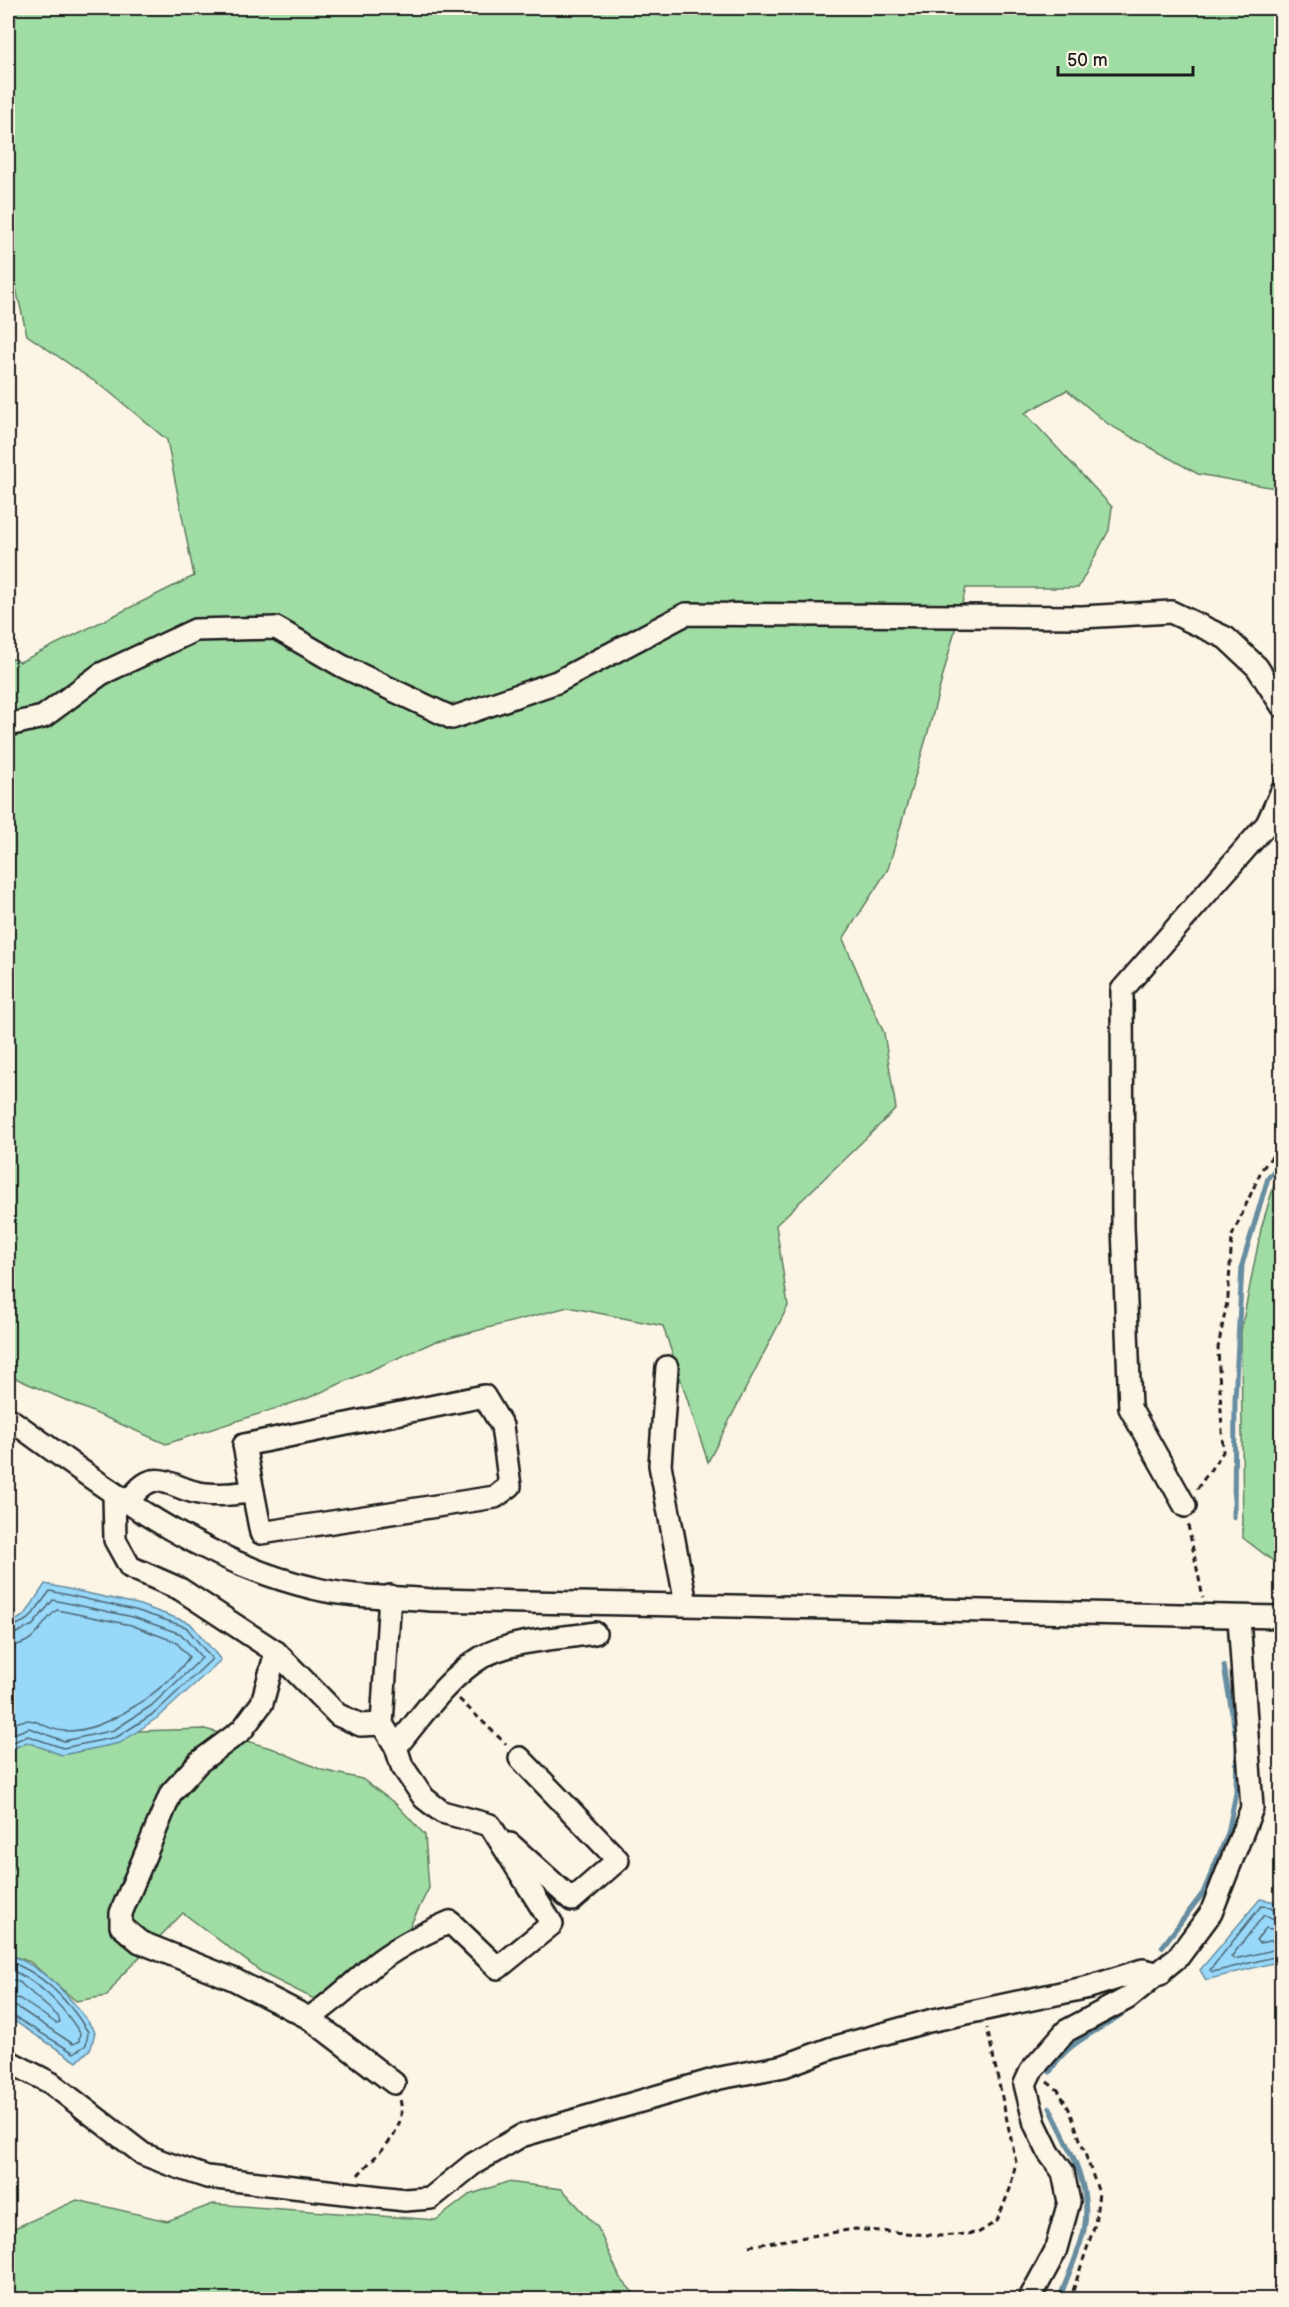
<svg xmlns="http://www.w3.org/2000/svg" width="1289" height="2307" viewBox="0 0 1289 2307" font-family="'Balsamiq Sans',sans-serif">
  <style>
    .green { fill: #a0dda4; stroke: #5e7c60; stroke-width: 1.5 }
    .water { fill: #98d8f9; stroke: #668da1; stroke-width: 1.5 }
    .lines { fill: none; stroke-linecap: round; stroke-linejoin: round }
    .shore { stroke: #4e6774; stroke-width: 1.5 }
    .stream { stroke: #668da1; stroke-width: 5 }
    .minor-casing { stroke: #1c1c1c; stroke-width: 26 }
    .path { stroke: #1c1c1c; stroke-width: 3; stroke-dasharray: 6 4.5; stroke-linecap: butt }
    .minor { stroke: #fcf5e5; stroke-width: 21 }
  </style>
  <rect width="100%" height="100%" fill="#fcf5e5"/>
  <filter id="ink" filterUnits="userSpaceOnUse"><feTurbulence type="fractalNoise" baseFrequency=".0167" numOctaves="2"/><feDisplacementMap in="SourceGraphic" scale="12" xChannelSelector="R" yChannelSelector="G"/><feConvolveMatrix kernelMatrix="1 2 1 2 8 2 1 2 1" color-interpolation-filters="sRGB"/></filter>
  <g filter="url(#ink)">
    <g class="green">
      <path d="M8,8H1281V489L1198,474L1108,424L1067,390L1025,413L1112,507L1109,530L1078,588H966L928,732L888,869L843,939L884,1033L896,1109L776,1225L788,1306L708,1462L663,1326L568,1307L434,1342L308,1398L166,1444L8,1375V657L20,662L194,576L167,440L107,390L27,335L8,255Z"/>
      <path d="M1281,1161V1567L1243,1538L1241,1331L1261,1229Z"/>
      <path d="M205,1729L274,1749L322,1770L362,1779L396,1804L425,1835L429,1888L406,1934L372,1973L316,2000L264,1974L183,1913L121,1976L107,1996L76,2001L30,1962L8,1954V1751L27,1742L62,1755L119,1743L137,1731Z"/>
      <path d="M507,2182L562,2189L598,2228L620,2278L639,2299H8V2231L77,2200L167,2221L213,2204L436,2220L469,2195Z"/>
      <path d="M788,2292L890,2299H756Z"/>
    </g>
    <g class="water">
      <path d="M45,1584L137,1604L190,1623L221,1660L160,1716L120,1743L62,1755L27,1742L8,1751V1625L25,1615Z"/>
      <path d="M1260,1899L1276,1902L1281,1913V1961L1206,1980L1200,1970Z"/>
      <path d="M8,1954C46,1968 73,1998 95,2032L91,2048L77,2062L8,2017Z"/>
    </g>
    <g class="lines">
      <g class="shore">
        <path d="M8,1629L29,1619L50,1591L135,1610L186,1627L212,1659L156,1712L117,1737L63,1748L28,1736L8,1744"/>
        <path d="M8,1637L33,1625L53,1600L133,1617L181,1634L202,1658L151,1706L114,1730L64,1741L29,1728L8,1736"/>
        <path d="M8,1646C38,1645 40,1622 57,1610L131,1625L176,1642L189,1657C168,1689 104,1733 65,1731C38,1730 40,1711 8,1726"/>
        <path d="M1282,1914L1276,1913L1271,1907L1261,1906L1210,1970L1213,1972L1282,1955"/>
        <path d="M1282,1922L1264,1915L1231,1957L1234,1959L1282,1948"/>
        <path d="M1282,1931L1266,1928L1256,1940L1259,1943L1282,1939"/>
        <path d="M8,1961C42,1973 69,2001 88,2032L86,2045L74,2053L8,2013"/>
        <path d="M8,1969C38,1980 63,2006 80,2033L79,2041L73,2044L17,2007L8,2005"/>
        <path d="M8,1978L19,1982L58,2016L60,2022L56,2023L20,1999L8,1996"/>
      </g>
      <g class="stream">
        <path d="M1234,1518L1235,1400L1242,1265L1268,1178L1282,1161"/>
        <path d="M1162,1947L1203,1893L1228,1833L1236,1793L1237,1743L1224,1666"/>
        <path d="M1050,2072C1068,2039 1104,2030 1131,2007"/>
        <path d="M1050,2108C1068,2146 1093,2186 1084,2230C1079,2253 1067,2277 1059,2300"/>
      </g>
      <defs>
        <g id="minor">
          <path d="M8,725L43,717L101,674L195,630L276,628L342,666L452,718L557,682L686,614L1082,617L1171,612L1226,638L1257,667L1282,706"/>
          <path d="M667,1367L660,1465L686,1604"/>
          <path d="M484,1396L502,1426L510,1486L495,1497L261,1533L244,1445Z"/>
          <path d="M8,1418C102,1485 197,1561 313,1588C347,1597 394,1597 431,1600L1282,1617"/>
          <path d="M114,1494L115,1540L130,1567L180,1589L276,1652L338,1715L361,1725L382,1724"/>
          <path d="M128,1503C156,1460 170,1491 205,1494C220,1496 238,1493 253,1492"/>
          <path d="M1185,1506L1130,1408L1123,1226L1122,990L1267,824L1282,791"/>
          <path d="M276,1652L262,1703L242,1730L199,1762L171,1793L121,1913V1926L140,1942L233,1979L309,2018L394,2083"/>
          <path d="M396,1747C422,1716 447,1678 482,1657C514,1639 560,1639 595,1633"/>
          <path d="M510,1844L572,1900L618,1860L520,1758"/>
          <path d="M309,2018C332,2003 350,1986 370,1968C394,1948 422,1934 450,1922L498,1968L552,1924L490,1825L442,1812L424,1798L402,1766L396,1747L382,1724L390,1596"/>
          <path d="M8,2061L51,2083L143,2154L166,2163L207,2177L405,2200L431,2198L473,2164L521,2136L720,2078L784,2066L832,2048L929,2021L1089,1987L1143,1970L1160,1974"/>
          <path d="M1029,2300L1055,2252L1069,2202L1063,2172L1049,2153L1035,2124L1025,2084L1031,2071L1066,2031L1128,1998L1179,1956L1211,1913L1252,1808L1239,1618"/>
        </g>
      </defs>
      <use href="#minor" class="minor-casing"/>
      <g class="path">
        <path d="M1197,1489L1223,1452L1218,1348L1228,1297L1232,1236L1262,1169L1282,1144"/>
        <path d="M1188,1525L1203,1598"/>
        <path d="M459,1699L506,1744"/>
        <path d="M1047,2082L1058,2090L1070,2111L1099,2193L1095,2224L1070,2300"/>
        <path d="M358,2175C378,2152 408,2132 400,2099"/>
        <path d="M749,2246L855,2229L940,2236L978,2233L997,2221L1010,2189L1016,2162L987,2028"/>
      </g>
      <use href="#minor" class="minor"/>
    </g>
  </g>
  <rect width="1289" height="2307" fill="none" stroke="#fcf5e5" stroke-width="30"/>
  <rect x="15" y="15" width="1259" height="2277" fill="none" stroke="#1c1c1c" stroke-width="2" filter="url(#ink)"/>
  <path d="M1058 66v9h135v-9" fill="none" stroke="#1c1c1c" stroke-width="3"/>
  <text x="1067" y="66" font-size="18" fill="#1c1c1c" stroke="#fcf5e5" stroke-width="4.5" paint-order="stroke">50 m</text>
</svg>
